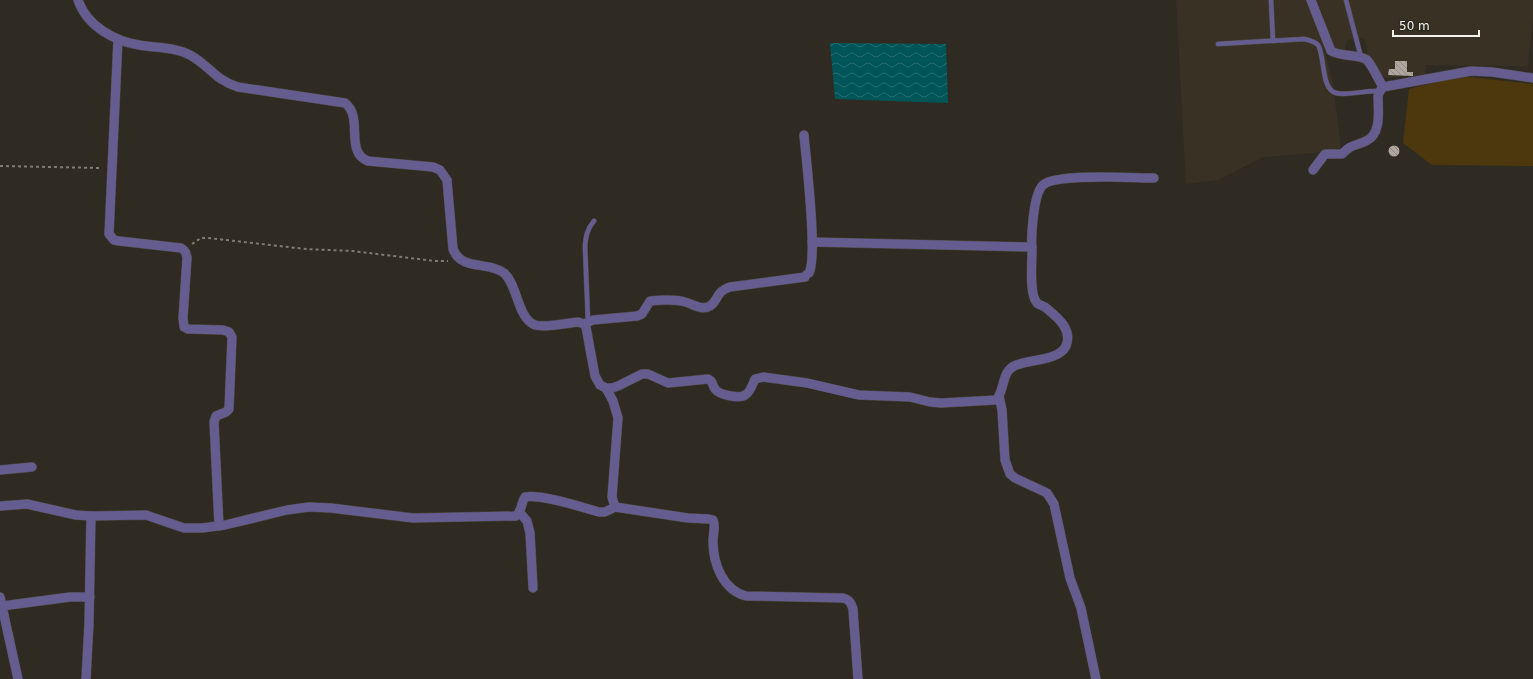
<svg xmlns="http://www.w3.org/2000/svg" width="1533" height="679" viewBox="0 0 1533 679" font-family="'DejaVu Sans',sans-serif">
  <style>
    .built { fill: #393224 }
    .pitch { fill: #4d380d }
    .water { fill: url(#water-waves) }
    .building { fill: url(#building-back-hatch) }
    .lines { fill: none; stroke-linecap: round; stroke-linejoin: round }
    .lane-casing { stroke: #4b463e; stroke-width: 5.5 }
    .street-casing { stroke: #4b463e; stroke-width: 10 }
    .path { stroke: #807c75; stroke-width: 2; stroke-dasharray: 3 3; stroke-linecap: butt }
    .lane { stroke: #655d8f; stroke-width: 4.5 }
    .street { stroke: #655d8f; stroke-width: 9 }
  </style>
  <defs>
    <pattern id="water-waves" width="16" height="10" patternUnits="userSpaceOnUse"><rect width="16" height="10" fill="#005558"/><path d="M0 5q4-4 8 0t8 0" fill="none" stroke="#266e70"/></pattern>
    <pattern id="building-back-hatch" width="6" height="6" patternUnits="userSpaceOnUse"><rect width="6" height="6" fill="#afa69e"/><path d="M-1 5l2 2M0 0l6 6M5-1l2 2" fill="none" stroke="#918a84"/></pattern>
  </defs>
  <rect width="100%" height="100%" fill="#2f2a22"/>
  <g class="built">
    <path d="M1176,0H1307L1322,39L1333,85L1341,148L1312,153L1263,157L1218,180L1186,184Z"/>
    <path d="M1317,0H1533V18L1528,66L1426,65L1425,75L1384,78L1368,54L1364,38L1347,40L1345,53L1339,51L1333,44Z"/>
  </g>
  <path class="pitch" d="M1460,76L1533,84V166L1432,165L1403,143L1409,89Z"/>
  <path class="water" d="M830,43L946,44L948,103L835,99Z"/>
  <g class="building">
    <path d="M1395,61H1407V72H1413V76L1388,75L1389,69H1395Z"/>
    <circle cx="1394" cy="151" r="5.5"/>
  </g>
  <g class="lines">
    <defs>
      <g id="lane">
        <path d="M1271,0L1273,41"/>
        <path d="M1346,0L1361,57"/>
        <path d="M1218,44L1304,39C1309,40 1314,41 1318,45C1325,56 1321,90 1336,93C1347,96 1367,90 1380,91"/>
        <path d="M588,321L585,246C586,236 587,229 594,221"/>
      </g>
      <g id="street">
        <path d="M78,0C87,26 114,41 139,45C156,48 175,47 190,55C210,66 215,80 238,87L345,103C364,117 344,152 368,161L433,167L440,170L447,180L453,249C461,271 488,261 504,273C518,285 517,318 535,325C545,328 567,323 578,322L584,324L586,327L595,376L600,385L606,388H612L618,386L642,374H648L668,383L708,379L711,381C713,383 713,387 715,389C719,395 740,399 745,395C750,393 753,383 755,379L763,377L807,383L859,395L910,397L930,402L941,403L996,400C1005,391 1001,373 1014,366C1029,359 1059,361 1066,346C1073,329 1057,317 1045,307C1043,306 1039,305 1037,303C1029,294 1032,264 1032,252C1031,238 1033,194 1043,185C1056,173 1133,178 1154,178"/>
        <path d="M1311,0L1331,51C1341,57 1360,54 1367,60C1372,65 1379,81 1383,87L1471,71L1492,72L1533,78"/>
        <path d="M118,39L109,234L114,240L119,241L181,248C186,251 186,253 187,258L183,318L184,327L188,329L223,330L229,332L232,337L229,409L226,412L216,416L214,422L219,526"/>
        <path d="M1313,170L1325,154H1342C1353,143 1354,147 1366,141C1382,134 1378,110 1378,96L1380,91L1383,87"/>
        <path d="M812,242L1032,247"/>
        <path d="M584,324L593,320L637,316L642,314L650,301C661,300 675,299 685,302C693,304 702,311 710,306C719,300 715,292 730,287L805,277C805,276 808,273 809,273C818,256 806,159 804,135"/>
        <path d="M606,388L613,401L618,418L612,497L615,507L688,518L709,519L713,520C716,526 713,534 713,541C713,564 723,590 746,596L843,598C850,600 851,603 853,609L858,679"/>
        <path d="M999,396L1002,410L1005,460L1010,474L1015,478L1047,493L1054,504L1070,578L1081,608L1096,679"/>
        <path d="M0,470L32,467"/>
        <path d="M0,506L27,504L76,515L91,516L146,515L184,528H202L225,525L287,510L309,507L331,508L413,518L516,516C522,511 521,503 525,497C542,494 581,507 599,512H605L615,507"/>
        <path d="M520,513L527,521L530,533L533,588"/>
        <path d="M0,597L18,679"/>
        <path d="M2,606L70,597H90"/>
        <path d="M86,679L89,623L91,516"/>
      </g>
    </defs>
    <use href="#lane" class="lane-casing"/>
    <use href="#street" class="street-casing"/>
    <g class="path">
      <path d="M0,166L102,168"/>
      <path d="M192,244L201,238H208L306,249L352,251L435,261H448"/>
    </g>
    <use href="#lane" class="lane"/>
    <use href="#street" class="street"/>
  </g>
  <path d="M1393 30v6h86v-6" fill="none" stroke="#f5f2ed" stroke-width="2"/>
  <text x="1399" y="30" font-size="12" fill="#f5f2ed" stroke="#2f2a22" stroke-width="3" paint-order="stroke">50 m</text>
</svg>
